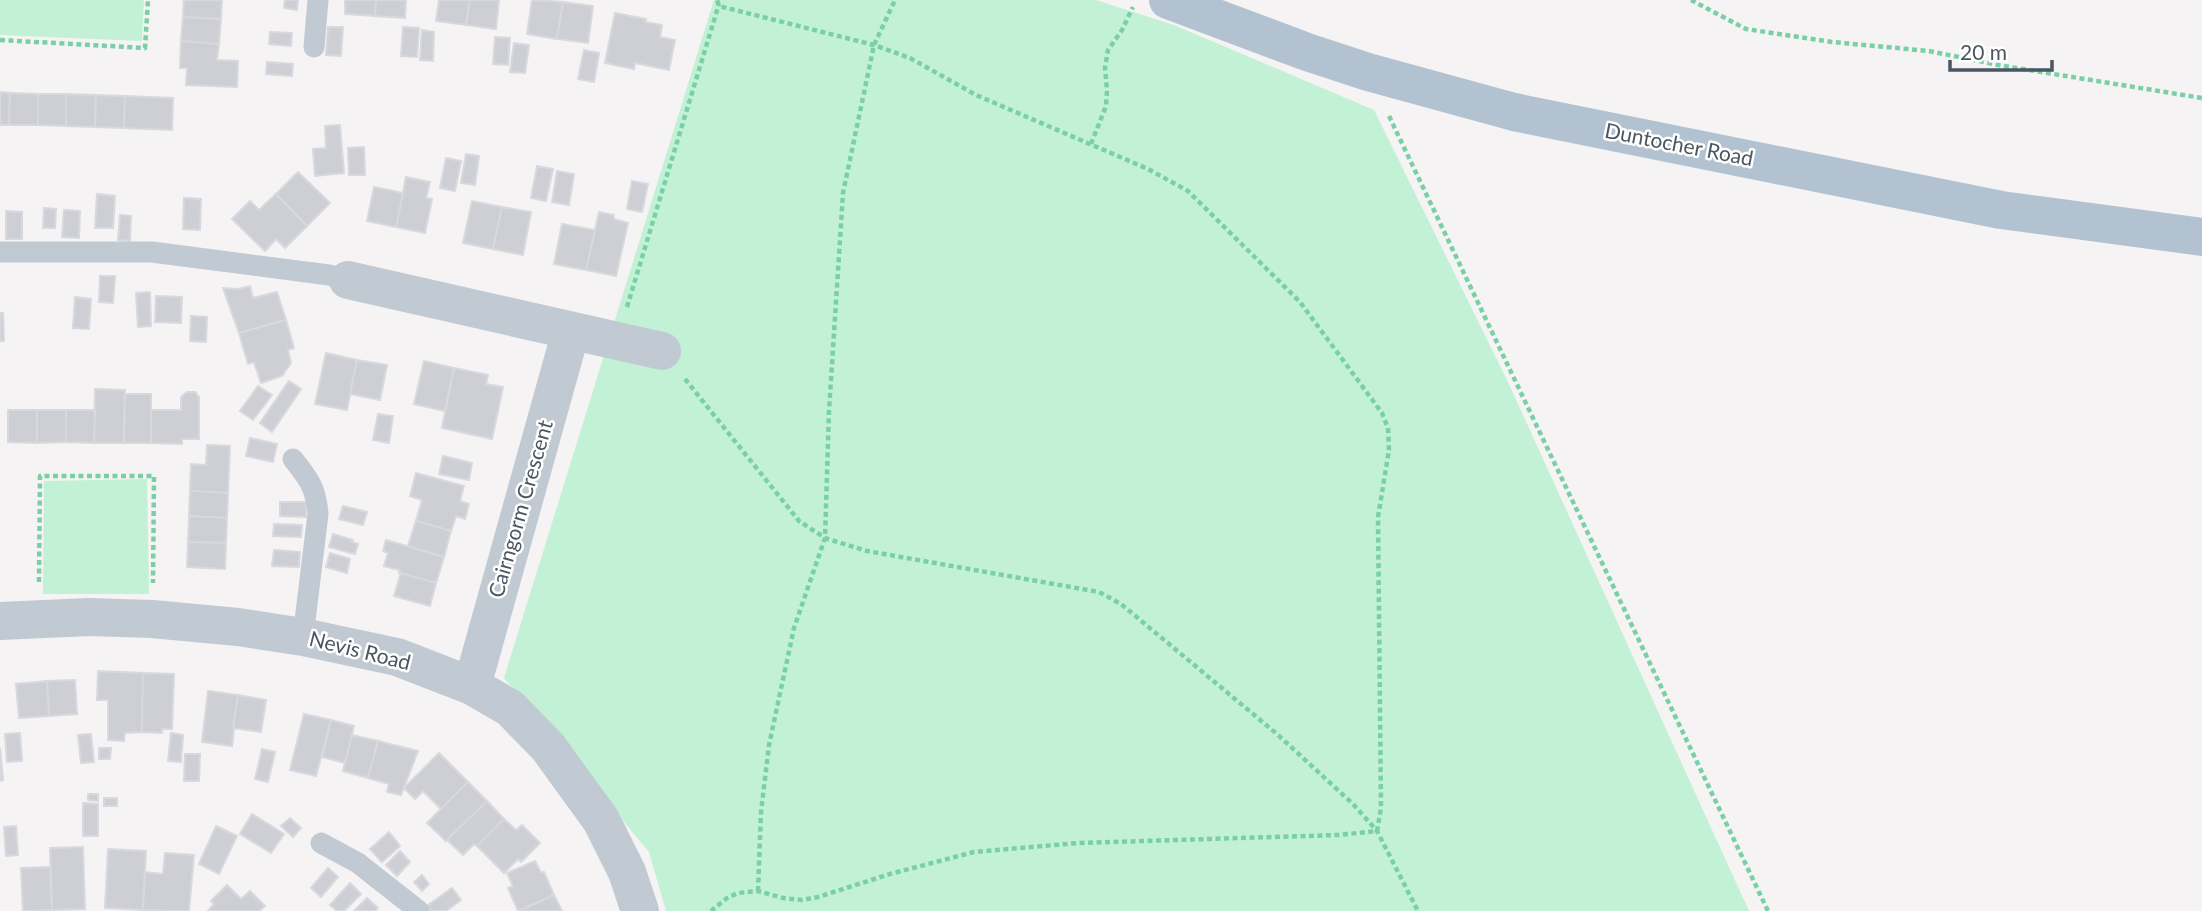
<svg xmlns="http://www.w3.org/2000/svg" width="2202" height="911" viewBox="0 0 2202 911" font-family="Lato,sans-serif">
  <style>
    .green { fill: #c3f1d5 }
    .building { fill: #cdcfd5; stroke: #d7d9de; stroke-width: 2 }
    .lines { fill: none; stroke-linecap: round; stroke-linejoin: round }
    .path { stroke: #7ad0a6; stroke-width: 4.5; stroke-dasharray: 5 3.5; stroke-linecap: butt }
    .service { stroke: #c1cad2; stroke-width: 21 }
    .minor { stroke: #c1cad2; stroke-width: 38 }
    .primary { stroke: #b3c2d1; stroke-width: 38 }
    .labels { text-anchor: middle; stroke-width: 5; stroke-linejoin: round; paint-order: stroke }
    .street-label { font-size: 21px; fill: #4a5661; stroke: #fff }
  </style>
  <rect width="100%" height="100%" fill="#f5f3f3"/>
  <g class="green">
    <path d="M0,0H144L142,41L0,35Z"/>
    <path d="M714,0H1096L1174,25L1374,110L1507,380L1749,911H666L649,852L504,678Z"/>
    <path d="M147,479L149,594H43L44,481Z"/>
  </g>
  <g class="building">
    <path d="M184,0H222L221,19L183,17Z"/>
    <path d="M285,0H298L297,10L284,8Z"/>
    <path d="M345,0H376L375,16L345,14Z"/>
    <path d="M376,0H406L405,18L375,16Z"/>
    <path d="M439,0H470L466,25L436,21Z"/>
    <path d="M470,0H499L496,29L466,25Z"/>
    <path d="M532,0L563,2L557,39L527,34Z"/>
    <path d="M563,2L593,6L588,43L557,39Z"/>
    <path d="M615,13L646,19L645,22L662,25L660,37L675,40L669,70L635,63L634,69L605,63Z"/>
    <path d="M183,17L221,19L219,44L181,41Z"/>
    <path d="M328,27H343L341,56L326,55Z"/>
    <path d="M403,27L419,28L417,57L401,56Z"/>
    <path d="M422,30L434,32L433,61L420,60Z"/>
    <path d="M270,32L292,33L291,46L269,44Z"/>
    <path d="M495,37L510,38L508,65L493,64Z"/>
    <path d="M181,41L219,44L217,60L238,61L237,87L186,85L187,68H180Z"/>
    <path d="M514,43L529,45L525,73L510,72Z"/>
    <path d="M584,50L599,53L594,82L578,79Z"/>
    <path d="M267,62L293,64L292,76L266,74Z"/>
    <path d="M0,92L10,93L9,125H0Z"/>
    <path d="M10,93L38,94V125H9Z"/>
    <path d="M38,94H66V126L38,125Z"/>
    <path d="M66,94L96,95L95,127L66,126Z"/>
    <path d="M96,95L125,96L124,128L95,127Z"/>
    <path d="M125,96L173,98L172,130L124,128Z"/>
    <path d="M340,125L344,173L315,176L313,149L326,148L325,126Z"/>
    <path d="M364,147L365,175H349L348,148Z"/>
    <path d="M466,154L479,156L475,185L461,183Z"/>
    <path d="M446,158L461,161L455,191L440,188Z"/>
    <path d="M537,166L553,169L546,201L531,198Z"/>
    <path d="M557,171L574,174L569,205L552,202Z"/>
    <path d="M298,172L330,203L307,226L276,194Z"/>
    <path d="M406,177L430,182L426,198L432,199L425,233L396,227Z"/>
    <path d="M632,181L648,184L642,212L627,209Z"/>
    <path d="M374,187L403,193L396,227L367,221Z"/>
    <path d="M97,194L115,196L113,228H95Z"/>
    <path d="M276,194L307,226L285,248L276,239L265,251L232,219L250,201L259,210Z"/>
    <path d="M184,198L201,199L200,230L183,229Z"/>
    <path d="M472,201L502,207L493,249L463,243Z"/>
    <path d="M502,207L531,212L523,255L493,249Z"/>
    <path d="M44,208L56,209L55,228H43Z"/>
    <path d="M64,210L80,211L79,238L62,237Z"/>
    <path d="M6,211L22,212V239H6Z"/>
    <path d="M599,212L614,215V219L628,223L616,276L586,270Z"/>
    <path d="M120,215L131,216L130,241L118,240Z"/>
    <path d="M562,224L595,230L586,270L554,264Z"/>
    <path d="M100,276H115L113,303L99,302Z"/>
    <path d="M250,286L253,298L277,292L286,320L239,333L223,288L239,289Z"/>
    <path d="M150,292L151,326L138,327L136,293Z"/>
    <path d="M156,296L182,297L181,323L155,322Z"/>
    <path d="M75,297L91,299L89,329L73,328Z"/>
    <path d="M0,313H3L4,341H0Z"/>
    <path d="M191,316L207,317L206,342L190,341Z"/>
    <path d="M286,320L294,348L288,350L291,363L282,376L261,383L254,362L248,364L239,333Z"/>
    <path d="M326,353L357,360L347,410L315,404Z"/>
    <path d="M357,360L387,365L380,400L350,394Z"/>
    <path d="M424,361L454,368L445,411L414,404Z"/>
    <path d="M454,368L488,375L486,384L503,387L492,439L442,428Z"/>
    <path d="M289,381L301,389L272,432L260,423Z"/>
    <path d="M258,386L272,395L253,420L240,411Z"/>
    <path d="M95,389L125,390L124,443H94Z"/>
    <path d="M187,392H195L199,397V439H182V444L151,443V410H181V397Z"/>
    <path d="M125,394H151V443H124Z"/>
    <path d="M8,410H37V443L8,442Z"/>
    <path d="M37,410H66V442L37,443Z"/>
    <path d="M66,410H95L94,443L66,442Z"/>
    <path d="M378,414L393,416L389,443L373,440Z"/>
    <path d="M250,438L277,444L273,462L246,456Z"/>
    <path d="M207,445L230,446L228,493L190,491L191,464L206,465Z"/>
    <path d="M443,456L472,463L469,480L439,474Z"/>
    <path d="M416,473L464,486L460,501L469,504L465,519L456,516L451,531L416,521L422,500L410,496Z"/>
    <path d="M190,491L228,493L227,518L189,516Z"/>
    <path d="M280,502H306V517L280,516Z"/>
    <path d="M343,506L367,512L363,525L339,519Z"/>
    <path d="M189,516L227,518L226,543L188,542Z"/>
    <path d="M416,521L451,531L444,557L408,546Z"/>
    <path d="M274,524L302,525L301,537L273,536Z"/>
    <path d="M333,534L353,540L352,542L358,544L355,554L329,547Z"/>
    <path d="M386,540L444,557L436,583L399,573V570L384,566L388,553L383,551Z"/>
    <path d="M188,542L226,543L225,569L187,567Z"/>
    <path d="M274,550L300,552L299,567L272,566Z"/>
    <path d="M330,553L350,559L347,573L326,567Z"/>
    <path d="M401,573L436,583L430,606L394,596Z"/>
    <path d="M98,671L143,673L142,732L125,733L124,741L108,740V700H97Z"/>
    <path d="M143,673L174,674L172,729H162V733L142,732Z"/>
    <path d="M75,680L77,714L49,716L47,681Z"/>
    <path d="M47,681L49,716L19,718L16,684Z"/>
    <path d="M208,691L238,695L232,746L202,742Z"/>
    <path d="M238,695L266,700L261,732L233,728Z"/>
    <path d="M304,714L331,720L316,776L290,770Z"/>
    <path d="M331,720L354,726L345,763L322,757Z"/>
    <path d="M20,733L22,761L7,762L5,734Z"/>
    <path d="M171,733L183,735L181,762L168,761Z"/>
    <path d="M91,734L94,762L81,763L78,735Z"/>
    <path d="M352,735L378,741L368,778L343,771Z"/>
    <path d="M378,741L418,751L401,795L387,792L389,784L368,778Z"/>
    <path d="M0,748L3,780L0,781Z"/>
    <path d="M99,748H111L110,759H99Z"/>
    <path d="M262,749L275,752L268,782L255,779Z"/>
    <path d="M439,753L468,782L441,809L423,791L415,799L404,788Z"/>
    <path d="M185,754H200L199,781H184Z"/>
    <path d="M468,782L487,801L446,841L427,823Z"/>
    <path d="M88,794H98V801L88,800Z"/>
    <rect x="104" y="798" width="13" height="8"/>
    <path d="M487,801L504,819L477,846L474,844L463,855L447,840Z"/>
    <path d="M83,803L98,804V836H83Z"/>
    <path d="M252,814L284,834L271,853L240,834Z"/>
    <path d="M290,818L301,828L293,837L281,826Z"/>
    <path d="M504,819L516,830L522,825L540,843L521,862L518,859L504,873L477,846Z"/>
    <path d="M16,826L18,855L6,856L4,827Z"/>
    <path d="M216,826L237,836L219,874L199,864Z"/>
    <path d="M389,832L400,846L382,862L370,849Z"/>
    <path d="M83,847L85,909L52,910L50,848Z"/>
    <path d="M108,849L146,851L143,910L105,908Z"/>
    <path d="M400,851L410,862L397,876L386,865Z"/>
    <path d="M165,853L194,855L189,911L143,910L145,872L163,874Z"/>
    <path d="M535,861L541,873L544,872L554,895L518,911L508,888L513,886L507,873Z"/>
    <path d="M50,867L52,910L23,911L21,868Z"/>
    <path d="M328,868L338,877L321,897L311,888Z"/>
    <path d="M422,875L429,884L422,891L414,882Z"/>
    <path d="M350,883L361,894L344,911H337L330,905Z"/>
    <path d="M227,885L241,899L250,891L265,906L259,911H208L214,904L211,901Z"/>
    <path d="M452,888L461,900L446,911H431L427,906Z"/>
    <path d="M554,895L562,911H519Z"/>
    <path d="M367,898L378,908L375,911H354Z"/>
  </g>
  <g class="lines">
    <g class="path">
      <path d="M1691,0L1746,29L1832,42L1929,51L1998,65L2202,98"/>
      <path d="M0,40L145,48L148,0"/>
      <path d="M1389,116L1768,911"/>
      <path d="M1091,144L1106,106L1107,90L1105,68L1108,50L1122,30L1133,7"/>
      <path d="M627,307L719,4"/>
      <path d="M685,379L799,521L825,538L867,551L1099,592L1121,604L1277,734L1353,804L1377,831L1418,911"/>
      <path d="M39,582L40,476H154L153,583"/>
      <path d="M758,891L761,812L769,745L794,628L825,538L829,411L843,193L874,45L895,0"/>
      <path d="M711,911L727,898L738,893L758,891L783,898L802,900L818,897L890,874L974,852L1078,843L1338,835L1377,831L1381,808L1378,517L1389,450L1388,428L1382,413L1300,302L1188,191L1148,169L976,95L910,58L874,45L719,6L717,0"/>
    </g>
    <g class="service">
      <path d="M314,47L318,0"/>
      <path d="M0,252H152L329,275L348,280"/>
      <path d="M293,459C309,479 316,488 318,514L303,637"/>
      <path d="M321,843L358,863L419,911"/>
    </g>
    <g class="minor">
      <path d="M348,280L662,351"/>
      <path d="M0,621L89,617L152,619L238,627L303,637L397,657L472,686L510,708L548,747L601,820L627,872L640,911"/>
      <path d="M472,686L571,331"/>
    </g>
    <path class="primary" d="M1168,0L1307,52L1368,72L1514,112L2001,210L2202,237"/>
  </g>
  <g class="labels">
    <g class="street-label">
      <text transform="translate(1679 145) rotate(11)" y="7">Duntocher Road</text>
      <text transform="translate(521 509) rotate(-74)" y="7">Cairngorm Crescent</text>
      <text transform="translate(360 651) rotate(14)" y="7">Nevis Road</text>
    </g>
  </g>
  <path d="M1950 60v10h102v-10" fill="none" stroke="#4a5661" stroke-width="3.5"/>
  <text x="1960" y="60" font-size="21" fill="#4a5661" stroke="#ffffff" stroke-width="5" paint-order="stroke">20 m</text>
</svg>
